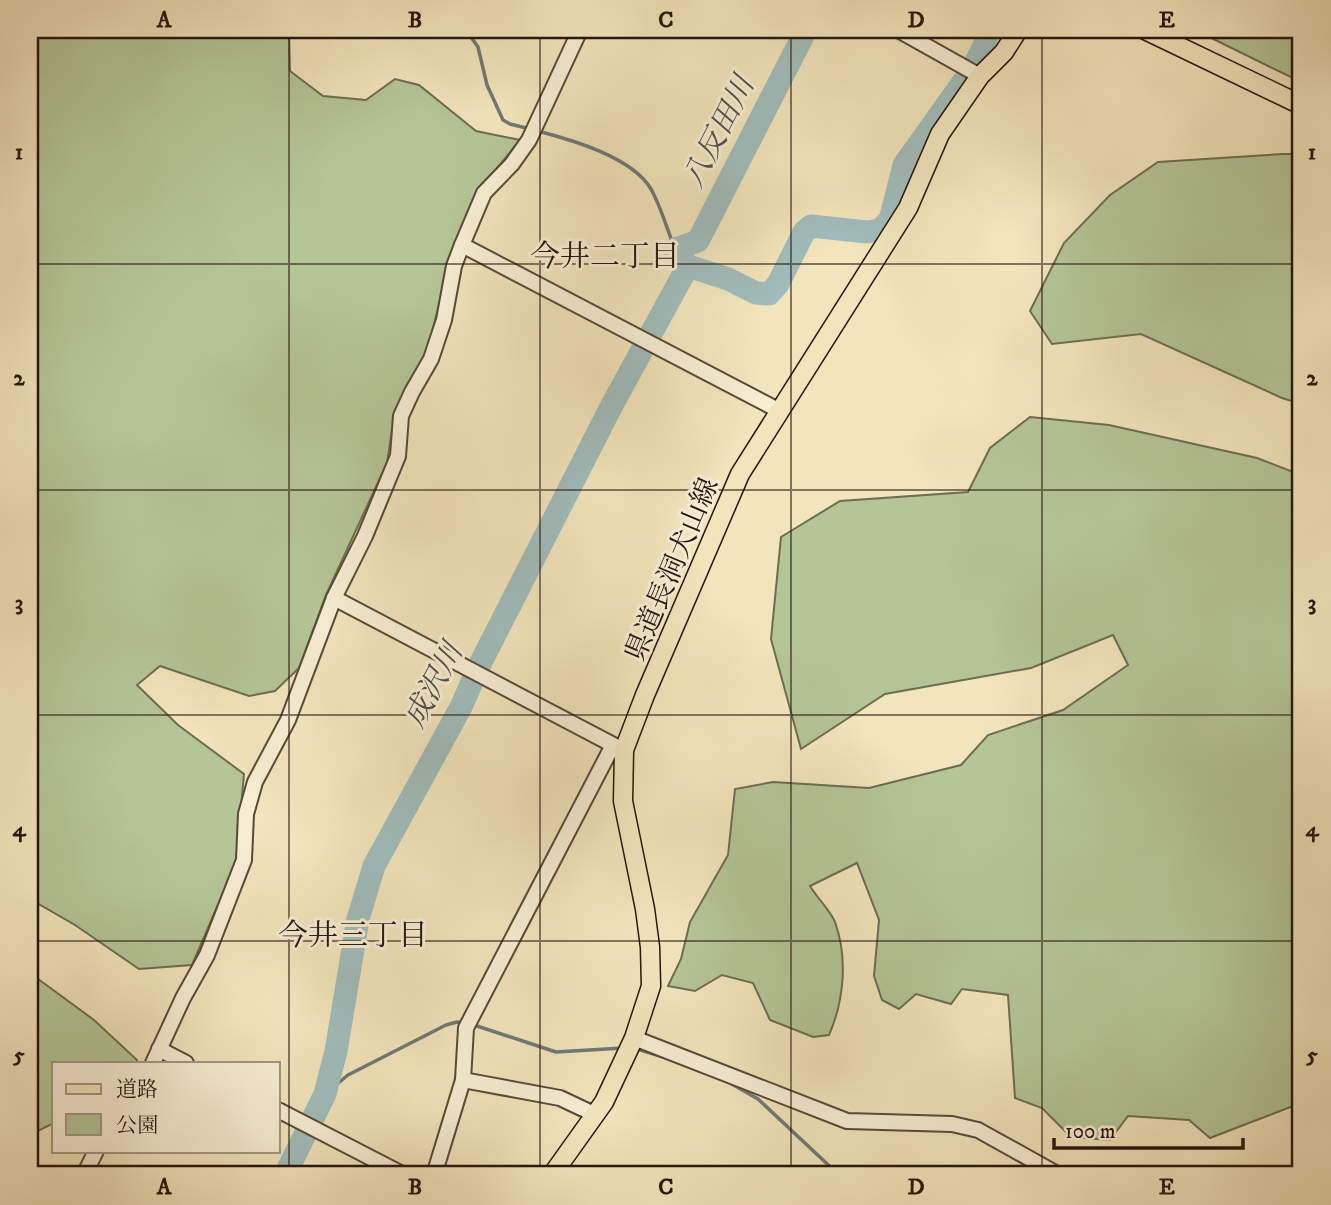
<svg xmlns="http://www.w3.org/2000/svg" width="1331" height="1205" viewBox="0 0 1331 1205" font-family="'IM FELL DW Pica','Noto Serif JP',serif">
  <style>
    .green { fill: #b4c596; stroke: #6d6d52; stroke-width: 2 }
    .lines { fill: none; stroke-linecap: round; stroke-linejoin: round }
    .stream { stroke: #6f7976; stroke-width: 3.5 }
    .river { stroke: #a0bcbb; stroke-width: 23 }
    .minor-casing { stroke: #594939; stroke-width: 18 }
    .major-casing { stroke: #26150e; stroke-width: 21 }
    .minor { stroke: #f7edd3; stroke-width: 14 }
    .major { stroke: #f2e4bb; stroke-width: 18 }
    .grid { fill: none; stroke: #26150e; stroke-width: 2; stroke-opacity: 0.55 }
    .labels { text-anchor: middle; stroke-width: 6; stroke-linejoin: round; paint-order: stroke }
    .street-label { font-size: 28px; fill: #26150e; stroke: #f7edd3 }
    .water-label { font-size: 30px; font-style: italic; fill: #514f4b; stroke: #f7edd3 }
    .neighbourhood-label { font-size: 30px; fill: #26150e; stroke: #f7edd3 }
    .neatline { fill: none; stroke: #26150e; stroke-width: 2.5 }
    .grid-label { font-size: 23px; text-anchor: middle; font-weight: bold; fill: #26150e }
  </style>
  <rect width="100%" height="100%" fill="#f2e4bb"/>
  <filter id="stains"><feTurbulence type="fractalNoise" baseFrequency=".00286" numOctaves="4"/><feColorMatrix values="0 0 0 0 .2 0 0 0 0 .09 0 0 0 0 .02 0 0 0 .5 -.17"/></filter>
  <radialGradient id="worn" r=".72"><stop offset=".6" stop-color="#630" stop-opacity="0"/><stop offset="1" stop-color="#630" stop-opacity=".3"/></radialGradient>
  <g class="green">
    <path d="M30,30H289L290,71L323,96L366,100L395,79L419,85L476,131L520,140L480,189L449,265L427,352L395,411L387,463L326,595L299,668L275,691L249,696L160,666L137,685L178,725L244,774L236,863L192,965L139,969L75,925L30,899Z"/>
    <path d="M1195,30H1301V82Z"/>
    <path d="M1282,154H1301V404L1282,398L1141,334L1052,344L1030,311L1064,243L1110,195L1158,162Z"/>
    <path d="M1030,417L1109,425L1257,458L1301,475V1103L1210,1138L1189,1120L1128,1116L1110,1140L1071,1137L1042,1108L1015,1098L1008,995L962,989L951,1004L916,994L899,1009L882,1000L874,976L879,920L857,863L810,886C817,898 830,910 835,922C848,958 844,1001 829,1035L813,1037L770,1020L753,983L722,975L695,991L668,986L681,959L690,922L728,855L735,789L773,782L869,788L961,765L988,735L1063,710L1128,665L1113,635L1031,668L885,694L801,749L771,639L781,537L840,501L968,492L990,448Z"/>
    <path d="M30,973L94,1020L137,1060L136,1063H54V1123L30,1135Z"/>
  </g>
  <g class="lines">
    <g class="stream">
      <path d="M466,30L478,47L487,85L503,120L510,124L530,129"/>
      <path d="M538,131C572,140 632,157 651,189C661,207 667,229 675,249"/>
      <path d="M474,1025L556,1052L623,1048"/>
      <path d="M637,1049L670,1059"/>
      <path d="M723,1079L758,1099L839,1175"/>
      <path d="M325,1094L348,1075L446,1025L457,1022L463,1023"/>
    </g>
    <g class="river">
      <path d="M675,249L698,241L806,30"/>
      <path d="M678,254L688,266L728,279L756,293L769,294L778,284L804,232L811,226L867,232L880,230L890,220L904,165L971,71L985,44L988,30"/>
      <path d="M285,1175L325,1094L336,1051L358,919L374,866L461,707L479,666L612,405L688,266L675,249"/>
    </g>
    <defs>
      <g id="minor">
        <path d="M898,30L980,76"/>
        <path d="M462,245L780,411"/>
        <path d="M334,598L621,749"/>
        <path d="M634,1038L847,1121L952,1124L978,1130L1059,1175"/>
        <path d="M159,1049L186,1063"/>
        <path d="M153,1063L183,998L207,955L244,860L246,814L255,782L288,720L334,598L365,536L398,456L401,416L412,392L431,359L444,320L454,266L462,245L484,193L512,164L529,140L580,30"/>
        <path d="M463,1080L560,1098L596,1115"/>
        <path d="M278,1110L404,1175"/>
        <path d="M84,1175L96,1151"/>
        <path d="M434,1175L463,1080L466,1028L613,745"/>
      </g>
      <g id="major">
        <path d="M1145,30L1301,105"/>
        <path d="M552,1175L604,1102L634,1038L651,986L650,947L645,909L623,801L624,750L645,695L740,474L908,208L940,134L980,76L1004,52L1018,30"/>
      </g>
    </defs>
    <use href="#minor" class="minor-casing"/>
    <use href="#major" class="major-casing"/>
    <use href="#minor" class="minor"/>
    <use href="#major" class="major"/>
  </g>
  <path class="grid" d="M289,30V1175M540,30V1175M791,30V1175M1042,30V1175M30,264H1301M30,490H1301M30,715H1301M30,941H1301"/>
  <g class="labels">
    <g class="street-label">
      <text transform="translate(671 569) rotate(-67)" y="10">県道長洞犬山線</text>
    </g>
    <g class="water-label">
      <text transform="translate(718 132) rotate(-63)" y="10">八反田川</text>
      <text transform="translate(433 685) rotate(-62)" y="10">成沢川</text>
    </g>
    <g class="neighbourhood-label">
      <text x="605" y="266">今井二丁目</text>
      <text x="353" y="945">今井三丁目</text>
    </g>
  </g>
  <rect width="1331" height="1205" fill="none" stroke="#f2e4bb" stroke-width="77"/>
  <rect x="52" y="1062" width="228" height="91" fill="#f7edd3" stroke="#a39784" stroke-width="2"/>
  <rect x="66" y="1084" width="35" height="10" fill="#f2e4bb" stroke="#a39784" stroke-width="2"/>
  <text x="116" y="1096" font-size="21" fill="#26150e">道路</text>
  <rect x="66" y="1114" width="35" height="21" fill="#b4c596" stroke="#a39784" stroke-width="2"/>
  <text x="116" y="1132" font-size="21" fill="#26150e">公園</text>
  <path d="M1054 1138v10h189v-10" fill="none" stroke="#26150e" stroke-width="3.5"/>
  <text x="1065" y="1138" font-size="21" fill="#26150e" stroke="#f7edd3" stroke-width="5" paint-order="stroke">100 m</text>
  <rect x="38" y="38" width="1254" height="1128" class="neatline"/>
  <g class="grid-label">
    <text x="164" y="27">A</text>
    <text x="415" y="27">B</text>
    <text x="666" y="27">C</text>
    <text x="916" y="27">D</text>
    <text x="1167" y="27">E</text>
    <text x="19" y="159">1</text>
    <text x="1312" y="159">1</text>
    <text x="19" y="385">2</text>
    <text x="1312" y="385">2</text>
    <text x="19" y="610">3</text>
    <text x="1312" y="610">3</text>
    <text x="19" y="836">4</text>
    <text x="1312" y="836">4</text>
    <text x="19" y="1062">5</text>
    <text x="1312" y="1062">5</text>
    <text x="164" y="1194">A</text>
    <text x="415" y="1194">B</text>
    <text x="666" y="1194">C</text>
    <text x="916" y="1194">D</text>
    <text x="1167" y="1194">E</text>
  </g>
  <rect width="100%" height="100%" filter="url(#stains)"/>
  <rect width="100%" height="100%" fill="url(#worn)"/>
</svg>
